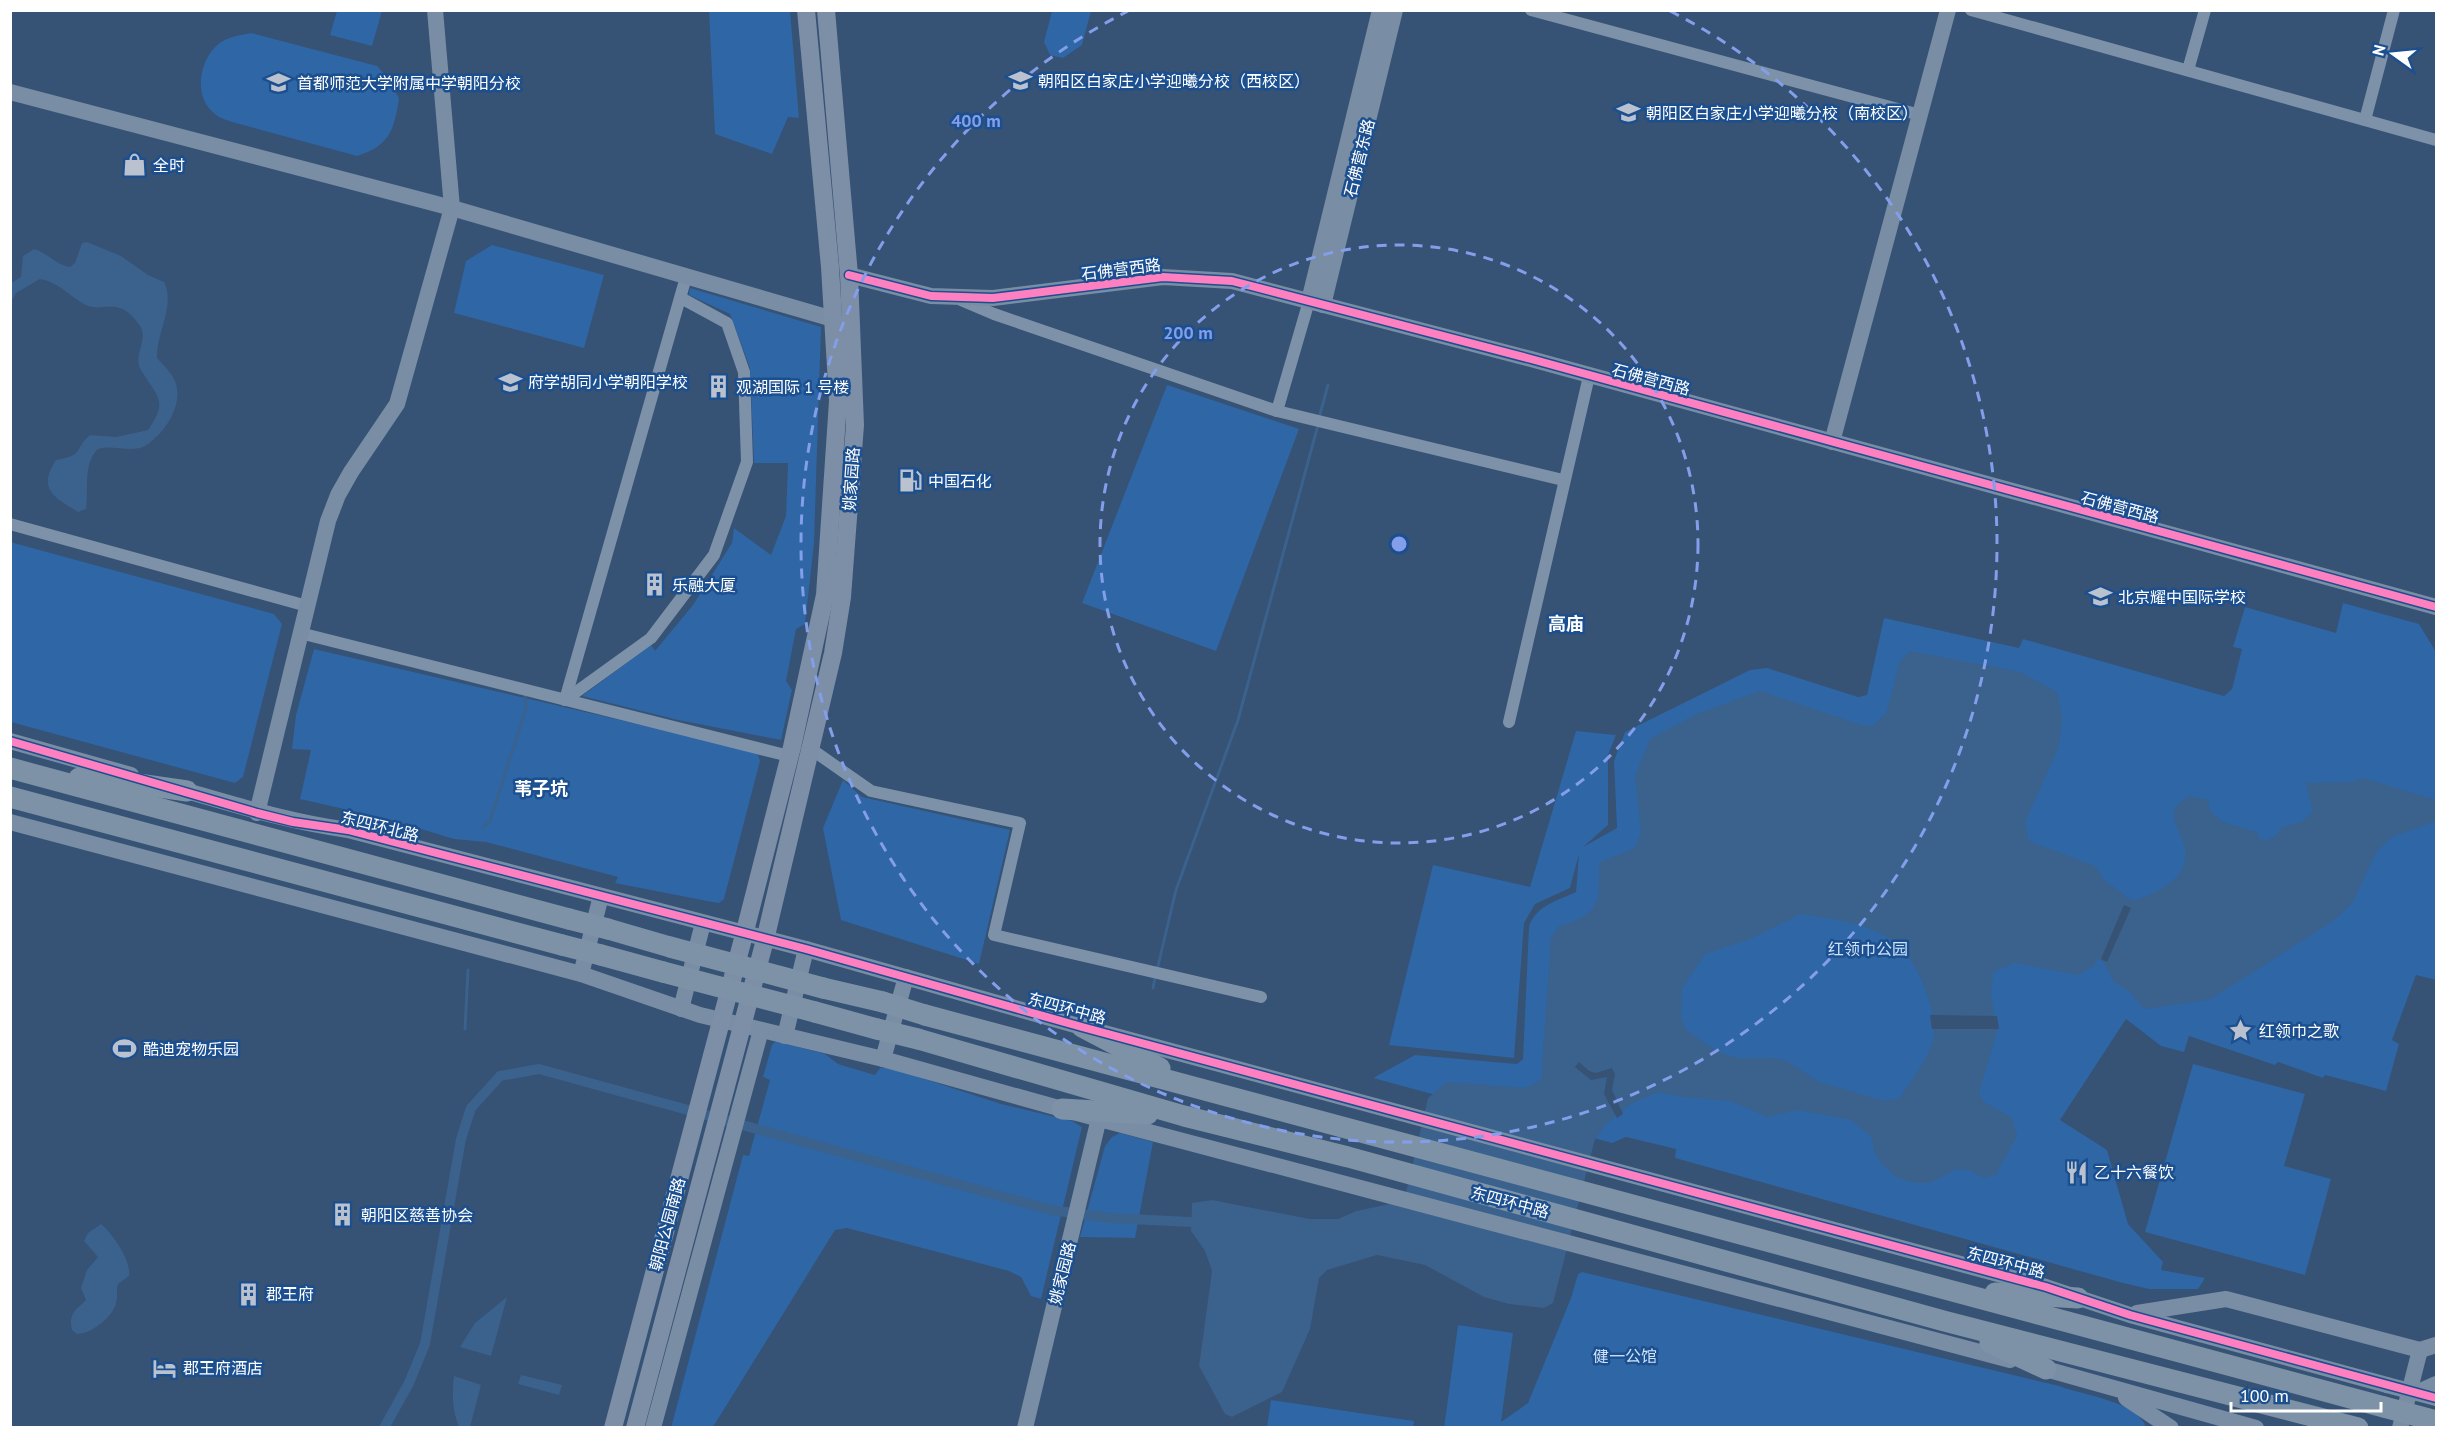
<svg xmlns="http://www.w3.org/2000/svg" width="2447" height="1438" viewBox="0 0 2447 1438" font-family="'PT Sans','Noto Sans SC',sans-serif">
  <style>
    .green { fill: #2f66a5 }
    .water { fill: #3b618d; fill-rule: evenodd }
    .pier { fill: #365274 }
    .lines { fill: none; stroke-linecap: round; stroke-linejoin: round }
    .stream { stroke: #3b618d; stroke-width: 3 }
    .canal { stroke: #3b618d; stroke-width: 10 }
    .street { stroke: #7d92a8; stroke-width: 12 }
    .secondary { stroke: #798da4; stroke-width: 16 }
    .primary { stroke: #7d8ea7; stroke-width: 18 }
    .highway { stroke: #7e92a7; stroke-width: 21 }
    .secondary-bridge { stroke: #798da4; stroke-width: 16 }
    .highway-bridge { stroke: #7e92a7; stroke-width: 21 }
    .cycleway-casing { stroke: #1b4f8f; stroke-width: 11 }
    .cycleway { stroke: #ff80c0; stroke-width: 8 }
    .ring { fill: none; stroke: #839eea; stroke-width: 3; stroke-dasharray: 10 8 }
    .labels { text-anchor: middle; stroke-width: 5; stroke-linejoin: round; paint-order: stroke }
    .poi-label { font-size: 16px; fill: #fff; stroke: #1b4f8f; text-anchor: start }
    .street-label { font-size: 16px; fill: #fff; stroke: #1b4f8f }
    .park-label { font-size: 16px; fill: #cfe3fa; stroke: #1b4f8f }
    .neighbourhood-label { font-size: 18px; font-weight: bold; fill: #fff; stroke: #1b4f8f }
    .centre { fill: #839eea; stroke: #1b4f8f; stroke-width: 3 }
    .ring-label { font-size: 18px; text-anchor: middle; font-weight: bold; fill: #839eea; stroke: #1b4f8f; stroke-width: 5; stroke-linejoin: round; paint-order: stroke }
  </style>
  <rect width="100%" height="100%" fill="#365274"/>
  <g class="green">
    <path d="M337,11H382L372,46L330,35Z"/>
    <path d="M709,11H790L799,118L788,117L772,154L715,134Z"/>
    <path d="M1052,11H1091L1082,45L1063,58L1050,55L1044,42Z"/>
    <path d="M251,33L377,66L390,80L399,99C394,131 389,146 357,156L232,122C227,120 219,118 215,114C191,97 200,54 223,41C231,36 242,35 251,33Z"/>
    <path d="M492,245L604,275L584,348L454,313L466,261Z"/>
    <path d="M690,288L821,327L814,543L805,624L796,629L786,681L792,690L781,740L678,720L582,696L651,645L655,651L693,605L732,543L734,528L771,555L786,516L788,463H754L750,368L730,314L689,295Z"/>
    <path d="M1167,385L1299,429L1216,651L1082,603Z"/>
    <path d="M10,542L274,614L282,624L243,777L235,783L11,722Z"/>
    <path d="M2343,603L2419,624L2436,652V980L2416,975L2392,1040L2399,1044L2386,1091L2325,1075L2323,1078L2278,1062L2275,1065L2189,1036L2184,1052L2161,1046L2126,1019L2060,1120L2107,1150L2128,1224L2163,1262L2161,1270L2205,1278L2198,1289H2149L2123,1283L1675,1158L1676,1149L1626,1137L1612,1143L1373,1078L1415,1055L1517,1064L1523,1059L1529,926C1536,906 1558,900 1576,892L1579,854L1570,888L1535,904L1524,923L1514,1058L1389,1045L1433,865L1530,887L1576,731L1616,735L1608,755V825L1583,847L1617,828L1614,761L1625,732L1750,670L1767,668L1858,697L1867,695L1884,618L2019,648L2023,639L2224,696L2232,689L2242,649L2233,647L2245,607L2336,633Z"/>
    <path d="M314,649L757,752L760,761L724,899L719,903L712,902L615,883L618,877L486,842L454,839L388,819L300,799L311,750L292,749L296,715Z"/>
    <path d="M843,780L862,797L1010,830L979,964L841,920L823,828Z"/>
    <path d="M776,1041L825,1054L838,1064L875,1075L880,1068H891L1001,1104L1072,1121L1082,1127L1041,1299L1031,1296L1021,1277L1009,1271L847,1228L835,1230L713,1427L671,1428L743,1155L749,1156L770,1080L763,1077L772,1045Z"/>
    <path d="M2193,1064L2305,1094L2284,1166L2331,1179L2305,1275L2145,1232Z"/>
    <path d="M1120,1133L1153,1142L1135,1238L1080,1237L1105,1146L1112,1137Z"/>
    <path d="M1582,1272L2059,1386C2082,1395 2137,1401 2146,1427L1444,1428L1458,1325L1513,1333L1501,1422L1528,1403L1571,1298L1578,1274Z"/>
    <path d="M1271,1400L1414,1421L1413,1427H1267Z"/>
  </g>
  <g class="water">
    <path d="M87,242L121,256L148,275L164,282C176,305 156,333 157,358C164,366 173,374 176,384C183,407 163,435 145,446C131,454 104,442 96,451C83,466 89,491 86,509L78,512C54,497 37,489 56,460C86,455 73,449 90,435L116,437L148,430C169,400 157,397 141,370C132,356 149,340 140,326C118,293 103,315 84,304C68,295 58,282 40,279L16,293L11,302V283L21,277L23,256L34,249C48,253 56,265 70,267L75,263L82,243Z"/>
    <path d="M1910,651L2020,672L2057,692L2062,718L2059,746L2025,822L2029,841L2095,866L2105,881L2133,901C2165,890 2197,874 2181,836C2177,827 2171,818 2175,809C2178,803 2184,800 2189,796L2208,800L2210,811L2223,822L2256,832L2259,838L2266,841L2278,834L2282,827L2301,822L2313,812L2306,783L2352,782L2363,778L2436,800V821L2392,837L2376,852L2353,902L2333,921L2209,1000L2144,1009L2131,993L2113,981L2104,962L2097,959L2094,966L2078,975L2015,963L1993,972L1991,995L1997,1032L1979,1093L1984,1102L2012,1118L2017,1136L1996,1174L1984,1178L1969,1170L1956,1169L1930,1183H1914L1896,1177L1880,1162L1874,1151L1871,1136L1851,1120L1798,1110L1768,1117L1730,1101L1682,1097L1658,1092L1631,1104L1606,1124L1595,1139L1553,1303L1544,1308L1509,1304L1484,1297L1425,1265L1377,1255L1327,1270L1319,1278L1310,1329L1282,1392L1232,1417L1225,1414L1199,1366L1212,1271L1205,1251L1191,1231L1192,1203L1212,1200L1310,1219H1338L1356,1211L1404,1201L1428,1098L1447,1082L1525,1088L1541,1080L1551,938L1559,926C1573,923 1592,915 1597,900C1600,894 1598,872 1600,862L1635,848L1641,832L1635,776L1650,739L1697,714L1760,691L1861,725L1872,726L1886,714L1900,661ZM1801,914C1861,923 1906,928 1927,994C1932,1010 1937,1026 1932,1043C1927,1062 1910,1081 1900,1098L1885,1101L1819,1082L1787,1061L1773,1058H1737L1716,1051L1686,1030L1681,1017L1682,988L1705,954L1750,939Z"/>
    <path d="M101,1224C112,1233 132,1261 129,1276L118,1284C116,1291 118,1296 116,1303C114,1316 90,1335 77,1334L72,1330C68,1313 76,1310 86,1300L81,1288L87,1270L98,1257L84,1241L88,1233Z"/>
    <path d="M507,1297L491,1356L460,1347L475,1323Z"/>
    <path d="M521,1375L562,1385L559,1395L518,1384Z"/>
    <path d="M454,1376L481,1385L470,1427H459C452,1410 452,1395 454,1376Z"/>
  </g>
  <g class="pier">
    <path d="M2124,905L2131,908L2107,962L2101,959Z"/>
    <path d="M1930,1015L1997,1016L1999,1029H1932Z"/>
    <path d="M1579,1062L1589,1071L1596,1073L1612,1068L1615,1074L1612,1090L1623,1114L1617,1118L1604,1094L1607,1077L1591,1080L1575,1067Z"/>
  </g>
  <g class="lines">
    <g class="stream">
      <path d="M1319,418L1328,385"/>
      <path d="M483,827L490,821L526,708L525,697"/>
      <path d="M1157,970L1176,890L1238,720L1318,425"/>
      <path d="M1153,988L1155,977"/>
      <path d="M465,1029L468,970"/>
    </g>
    <path class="canal" d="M384,1428L409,1383L425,1344L461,1139L471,1108L500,1076L539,1069L1051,1210L1110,1218L1190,1222"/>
    <g class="street">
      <path d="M1531,10L1920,115"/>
      <path d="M1971,10L2436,140"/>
      <path d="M2188,70L2205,10"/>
      <path d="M2365,120L2394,10"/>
      <path d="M961,300L994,314L1277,411L1563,480"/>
      <path d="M1277,411L1309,301"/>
      <path d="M10,524L307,606"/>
      <path d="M300,633L789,756"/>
      <path d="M565,700L651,638L714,555L747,462L744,372L727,323L681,298"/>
      <path d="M565,700L686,277"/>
      <path d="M1509,722L1589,376"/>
      <path d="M811,749L871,791L1020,823L994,935L1261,997"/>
    </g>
    <g class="secondary">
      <path d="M10,92L452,208L833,319"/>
      <path d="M849,275L931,296L993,298L1163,277L1232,281L1531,359L2436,607"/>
      <path d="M1309,301L1380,10"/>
      <path d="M1323,305L1395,10"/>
      <path d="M1832,442L1948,10"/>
      <path d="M10,741L131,775"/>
      <path d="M176,788C236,805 285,821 348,830L806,949L1082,1027L2046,1287L2130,1315L2387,1385"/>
      <path d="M257,813L328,521L338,495L351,472L397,404L452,208L435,10"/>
      <path d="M10,822L581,974L700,1015L883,1059L1062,1109L2010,1360"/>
      <path d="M581,974L601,896"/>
      <path d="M681,1009L703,923"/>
      <path d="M785,1036L806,949"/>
      <path d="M883,1059L906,977"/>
      <path d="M2137,1313L2226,1299L2420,1350L2436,1345"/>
      <path d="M2035,1366L2256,1428"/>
      <path d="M2416,1393L2436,1384"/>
      <path d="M2126,1398L2171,1428"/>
      <path d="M653,1428L761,1030"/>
      <path d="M1025,1428L1099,1118"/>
      <path d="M2400,1428L2420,1350"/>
    </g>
    <g class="primary">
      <path d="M613,1428L744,935L792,747L825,595L838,401L830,267L806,10"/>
      <path d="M635,1428L765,940L833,653L842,597L855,425L849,275L826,10"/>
    </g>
    <g class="highway">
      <path d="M10,768L569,919"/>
      <path d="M79,778L90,777L187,791"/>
      <path d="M10,797L562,945"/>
      <path d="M608,929L670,947"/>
      <path d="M601,955L663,972"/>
      <path d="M823,988L883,1002"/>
      <path d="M815,1012L877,1029"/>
      <path d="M925,1015L2384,1407"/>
      <path d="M1082,1027L1160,1068"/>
      <path d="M918,1039L1184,1116L1348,1157L1944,1321L2358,1428"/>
      <path d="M1062,1109L1148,1114"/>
      <path d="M1995,1293L2078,1298"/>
      <path d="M1990,1343L2046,1369"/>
    </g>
    <path class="secondary-bridge" d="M2387,1385L2436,1398"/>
    <g class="highway-bridge">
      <path d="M569,919L608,929"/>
      <path d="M562,945L601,955"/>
      <path d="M670,947L823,988"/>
      <path d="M663,972L815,1012"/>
      <path d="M883,1002L925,1015"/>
      <path d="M877,1029L918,1039"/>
      <path d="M2384,1407L2436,1421"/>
    </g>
    <defs>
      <g id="cycleway">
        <path d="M849,275L931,296L993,298L1163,277L1232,281L1531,359L2436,607"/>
        <path d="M10,741L257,813L293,822L348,830L806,949L1082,1027L2046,1287L2130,1315L2436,1398"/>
      </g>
    </defs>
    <use href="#cycleway" class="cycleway-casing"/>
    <use href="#cycleway" class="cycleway"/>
  </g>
  <g class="ring">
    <circle cx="1399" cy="544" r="299"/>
    <path d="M1670 11A598 598 0 1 1 1128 11"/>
  </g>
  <defs>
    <symbol id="school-bare" viewBox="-9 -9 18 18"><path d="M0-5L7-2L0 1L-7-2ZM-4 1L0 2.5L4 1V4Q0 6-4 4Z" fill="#b9c2ce" stroke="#1b4f8f" stroke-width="2.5" paint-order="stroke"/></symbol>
    <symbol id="shop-bare" viewBox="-9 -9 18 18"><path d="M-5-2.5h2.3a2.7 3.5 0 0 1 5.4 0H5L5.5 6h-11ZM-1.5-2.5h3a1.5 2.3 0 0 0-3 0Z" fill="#b9c2ce" stroke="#1b4f8f" stroke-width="2.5" paint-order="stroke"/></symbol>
    <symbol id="building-bare" viewBox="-9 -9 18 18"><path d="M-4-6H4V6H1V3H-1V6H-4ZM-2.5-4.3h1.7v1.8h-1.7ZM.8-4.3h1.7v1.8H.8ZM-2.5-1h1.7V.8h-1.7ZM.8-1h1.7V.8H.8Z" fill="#b9c2ce" stroke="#1b4f8f" stroke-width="2.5" paint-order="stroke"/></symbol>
    <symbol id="fuel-bare" viewBox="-9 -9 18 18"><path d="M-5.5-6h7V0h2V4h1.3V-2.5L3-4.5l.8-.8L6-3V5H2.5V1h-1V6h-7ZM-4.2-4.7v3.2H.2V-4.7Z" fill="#b9c2ce" stroke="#1b4f8f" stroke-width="2.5" paint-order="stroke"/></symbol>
    <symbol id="sight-bare" viewBox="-9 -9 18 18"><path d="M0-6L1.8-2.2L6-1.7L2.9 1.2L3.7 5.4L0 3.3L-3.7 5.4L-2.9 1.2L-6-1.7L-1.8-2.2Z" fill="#b9c2ce" stroke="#1b4f8f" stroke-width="2.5" paint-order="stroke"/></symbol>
    <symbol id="stadium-bare" viewBox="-9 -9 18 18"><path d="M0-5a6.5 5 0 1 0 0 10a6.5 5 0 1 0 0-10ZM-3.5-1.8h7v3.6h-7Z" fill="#b9c2ce" stroke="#1b4f8f" stroke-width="2.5" paint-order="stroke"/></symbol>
    <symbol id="restaurant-bare" viewBox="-9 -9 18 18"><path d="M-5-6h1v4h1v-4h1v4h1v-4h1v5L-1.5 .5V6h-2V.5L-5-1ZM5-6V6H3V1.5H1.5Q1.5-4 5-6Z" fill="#b9c2ce" stroke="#1b4f8f" stroke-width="2.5" paint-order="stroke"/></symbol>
    <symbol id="hotel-bare" viewBox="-9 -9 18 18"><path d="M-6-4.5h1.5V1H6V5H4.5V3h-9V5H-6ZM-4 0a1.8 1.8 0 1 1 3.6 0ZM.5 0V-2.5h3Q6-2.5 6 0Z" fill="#b9c2ce" stroke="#1b4f8f" stroke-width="2.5" paint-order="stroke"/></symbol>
  </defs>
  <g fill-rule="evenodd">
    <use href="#school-bare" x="1004" y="64" width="33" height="33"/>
    <use href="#school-bare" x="262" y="66" width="33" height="33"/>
    <use href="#school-bare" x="1612" y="96" width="33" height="33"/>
    <use href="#shop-bare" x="118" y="148" width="33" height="33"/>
    <use href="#school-bare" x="494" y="366" width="33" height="33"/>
    <use href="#building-bare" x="702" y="370" width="33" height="33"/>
    <use href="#fuel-bare" x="894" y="464" width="33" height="33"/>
    <use href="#building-bare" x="638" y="568" width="33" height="33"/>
    <use href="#school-bare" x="2084" y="580" width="33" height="33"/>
    <use href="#sight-bare" x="2224" y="1014" width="33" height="33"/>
    <use href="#stadium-bare" x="108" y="1032" width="33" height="33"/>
    <use href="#restaurant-bare" x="2060" y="1156" width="33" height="33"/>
    <use href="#building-bare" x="326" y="1198" width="33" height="33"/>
    <use href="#building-bare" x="232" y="1278" width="33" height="33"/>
    <use href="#hotel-bare" x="148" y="1352" width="33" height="33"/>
  </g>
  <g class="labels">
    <g class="poi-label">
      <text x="1038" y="87">朝阳区白家庄小学迎曦分校（西校区）</text>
      <text x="297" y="89">首都师范大学附属中学朝阳分校</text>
      <text x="1646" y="119">朝阳区白家庄小学迎曦分校（南校区）</text>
      <text x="153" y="171">全时</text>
      <text x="528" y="388">府学胡同小学朝阳学校</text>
      <text x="736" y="393">观湖国际 1 号楼</text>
      <text x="928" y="487">中国石化</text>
      <text x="672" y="591">乐融大厦</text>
      <text x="2118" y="603">北京耀中国际学校</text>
      <text x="2259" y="1037">红领巾之歌</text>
      <text x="143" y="1055">酷迪宠物乐园</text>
      <text x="2094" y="1178">乙十六餐饮</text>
      <text x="361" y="1221">朝阳区慈善协会</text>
      <text x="266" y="1300">郡王府</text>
      <text x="183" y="1374">郡王府酒店</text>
    </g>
    <g class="street-label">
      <text transform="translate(1359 158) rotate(-76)" y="6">石佛营东路</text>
      <text transform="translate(1121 269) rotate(-7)" y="6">石佛营西路</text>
      <text transform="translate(1651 379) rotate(15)" y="6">石佛营西路</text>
      <text transform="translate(851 479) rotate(-86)" y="6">姚家园路</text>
      <text transform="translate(2120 507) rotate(15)" y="6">石佛营西路</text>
      <text transform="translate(380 826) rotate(14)" y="6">东四环北路</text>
      <text transform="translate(1067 1008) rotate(15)" y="6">东四环中路</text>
      <text transform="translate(1510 1202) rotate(15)" y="6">东四环中路</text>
      <text transform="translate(667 1224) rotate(-75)" y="6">朝阳公园南路</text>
      <text transform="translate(2006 1262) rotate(15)" y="6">东四环中路</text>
      <text transform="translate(1062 1273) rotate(-76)" y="6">姚家园路</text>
    </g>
    <g class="park-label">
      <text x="1868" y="955">红领巾公园</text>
      <text x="1625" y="1362">健一公馆</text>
    </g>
    <g class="neighbourhood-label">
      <text x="1566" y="630">高庙</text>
      <text x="541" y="795">苇子坑</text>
    </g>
  </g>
  <circle cx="1399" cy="544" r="9" class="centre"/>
  <g class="ring-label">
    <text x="976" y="127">400 m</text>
    <text x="1188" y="339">200 m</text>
  </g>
  <rect width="2447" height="1438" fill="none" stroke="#ffffff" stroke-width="24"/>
  <g transform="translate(2393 54) rotate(285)" stroke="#1b4f8f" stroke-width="4.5" paint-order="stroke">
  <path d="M0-4.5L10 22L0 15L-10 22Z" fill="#ffffff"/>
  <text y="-9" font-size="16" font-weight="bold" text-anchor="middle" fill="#ffffff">N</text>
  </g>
  <path d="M2231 1402v9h150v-9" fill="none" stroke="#ffffff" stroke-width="3"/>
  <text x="2240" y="1402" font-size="18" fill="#ffffff" stroke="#1b4f8f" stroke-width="4.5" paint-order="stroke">100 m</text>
</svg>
